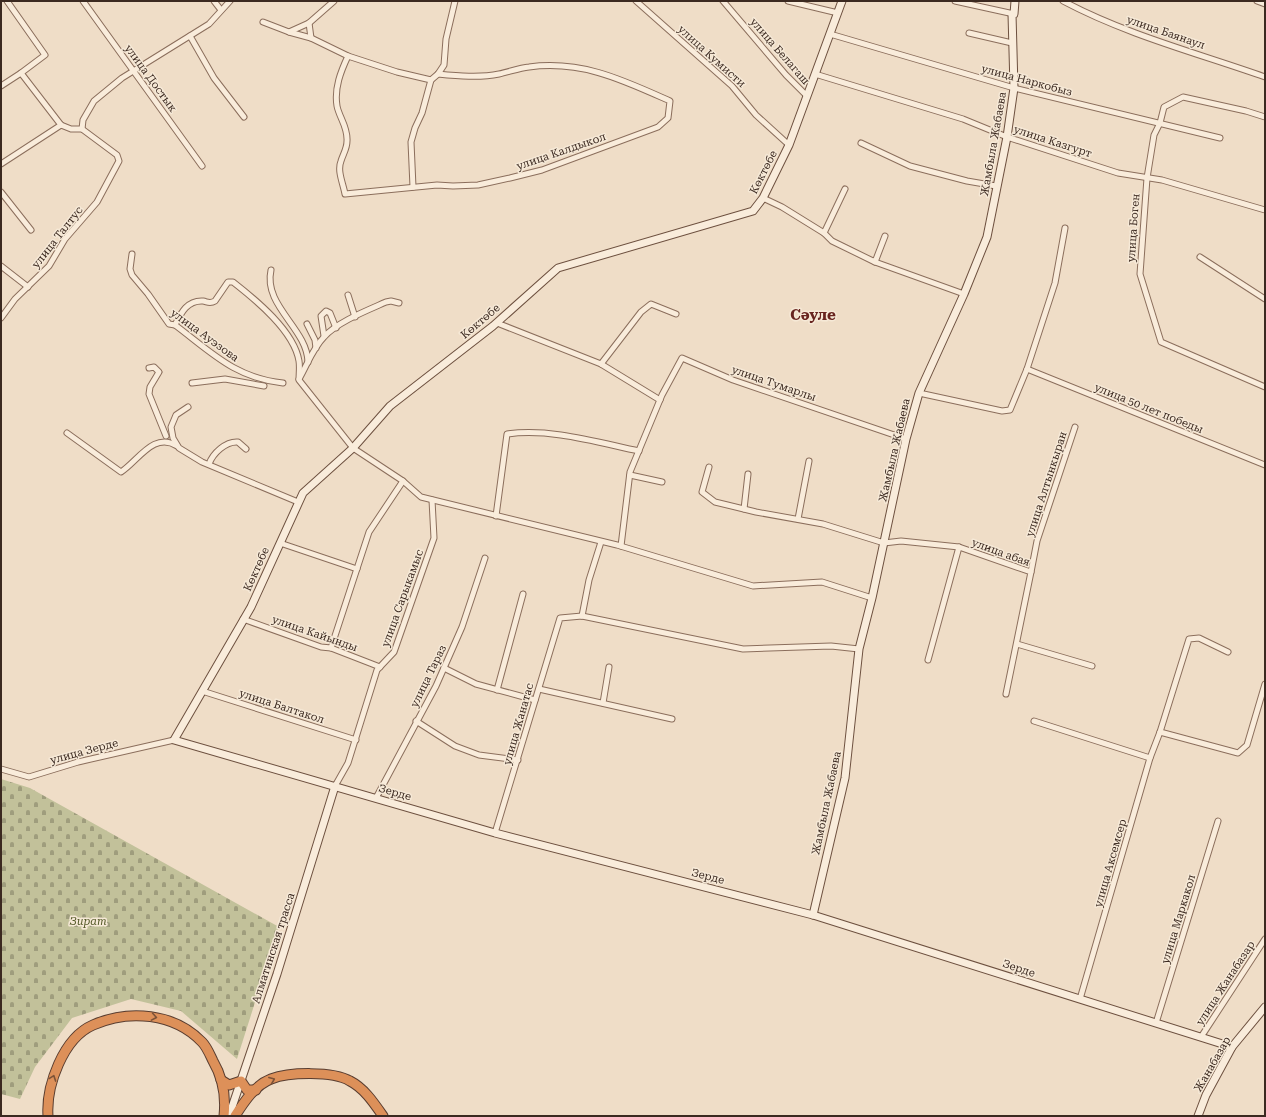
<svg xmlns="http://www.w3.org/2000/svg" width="1266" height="1117" viewBox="0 0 1266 1117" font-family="'Roboto Serif',serif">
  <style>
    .cemetery { fill: url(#cemetery-stones) }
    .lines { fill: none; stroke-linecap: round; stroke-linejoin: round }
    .street-casing { stroke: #8b6e5c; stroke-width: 7 }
    .secondary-casing { stroke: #6d503f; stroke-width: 9 }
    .highway-casing { stroke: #593d30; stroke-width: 11 }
    .street { stroke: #f9ecdb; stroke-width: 5 }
    .secondary { stroke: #f9ecdb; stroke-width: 7 }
    .highway { stroke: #dd9059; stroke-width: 9 }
    .oneway { stroke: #7c5237 }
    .labels { text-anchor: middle; stroke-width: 3; stroke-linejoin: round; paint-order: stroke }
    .street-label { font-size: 11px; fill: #3b2920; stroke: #f6e9d7 }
    .park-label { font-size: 11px; font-style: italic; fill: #525826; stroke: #f6e9d7 }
    .district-label { font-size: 15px; font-weight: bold; fill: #68241f; stroke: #f6e9d7 }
  </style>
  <defs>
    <pattern id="cemetery-stones" width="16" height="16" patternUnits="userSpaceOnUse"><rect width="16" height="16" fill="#c2c19a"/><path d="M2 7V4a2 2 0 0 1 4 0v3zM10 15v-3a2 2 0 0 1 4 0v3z" fill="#9f9d7d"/></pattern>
  </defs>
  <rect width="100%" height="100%" fill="#efddc7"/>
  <path class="cemetery" d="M1,779L30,788L279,927L237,1059L181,1011L131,999L72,1018L35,1067L20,1099L1,1094Z"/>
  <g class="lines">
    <defs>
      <g id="street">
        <path d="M7,1L45,55L21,73"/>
        <path d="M83,1L202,166"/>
        <path d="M214,1L221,10"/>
        <path d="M636,1L732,86L756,115L789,145"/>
        <path d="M723,1L786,75L807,96"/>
        <path d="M788,1L838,13"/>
        <path d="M955,1L1014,14"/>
        <path d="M1063,1C1127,35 1197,53 1265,77"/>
        <path d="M1257,1L1265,4"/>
        <path d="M263,22L289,32L309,23L334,1"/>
        <path d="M309,23L311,38"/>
        <path d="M289,32L311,38L348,56C341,71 334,88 337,106C339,117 348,127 347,141C347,149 343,154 341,161C337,171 343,183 345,194L437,185L453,186L478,185L510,178L542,170L658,127L668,118L670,101C623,80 582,60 529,67C519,68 509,72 499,74C480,78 458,76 438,74"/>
        <path d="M969,33L1012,43"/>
        <path d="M830,34L1014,88L1220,138"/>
        <path d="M190,36L214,78L244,117"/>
        <path d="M348,56L397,72L431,80L438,74L444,65L446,39L455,1"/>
        <path d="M815,74L963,119L1007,137L1118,173L1162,180L1265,210"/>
        <path d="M1,86L21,73L61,125"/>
        <path d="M1265,117L1246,111L1183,97L1164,107L1160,123L1154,135L1147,178L1140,274L1161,342L1265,387"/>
        <path d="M82,129L83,120L94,101L122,78L209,24L230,1"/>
        <path d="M861,143L910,166L967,181L996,186"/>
        <path d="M1,164L61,125"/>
        <path d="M413,187L411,142L415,128L422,113L431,80"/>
        <path d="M1,192L31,230"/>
        <path d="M763,198L782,207L824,233L845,189"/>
        <path d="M824,233L832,241L875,262L885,236"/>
        <path d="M132,254L130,269L132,275L148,294L169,324L175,325C211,352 235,378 283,383"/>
        <path d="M1200,257L1265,299"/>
        <path d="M875,262L964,294"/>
        <path d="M1,266L28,287"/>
        <path d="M271,270C263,306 307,328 308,362"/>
        <path d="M348,295L355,317"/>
        <path d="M1,318L15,299L49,266L65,239L97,202L119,161L117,155L82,129H71L61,125"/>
        <path d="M497,323L601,364L660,400"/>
        <path d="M307,324L315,340L316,348"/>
        <path d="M175,325C181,313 187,300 203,301C208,302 210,304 215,301L228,282H233C256,300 294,331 299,361C300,367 299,374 299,380L353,448L403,481L421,497L617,545L753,586L822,582L872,598"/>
        <path d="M324,336L321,316L326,311L330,313L336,328"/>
        <path d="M601,364L641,312L651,304L676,314"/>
        <path d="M149,368L154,367L159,372L150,387L149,394L166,436"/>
        <path d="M1027,369L1265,465"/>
        <path d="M299,379C307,365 313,348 324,337C337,322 368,310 386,302L391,301L399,303"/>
        <path d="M192,383L225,379L264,386"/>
        <path d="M919,393L1002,411L1010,410L1027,369L1055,283L1065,228"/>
        <path d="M188,407L176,415L171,427L173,438L179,448L202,462L298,502"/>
        <path d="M67,433L121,472C138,461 154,431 177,446"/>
        <path d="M209,464C213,453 226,441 238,442L246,449"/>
        <path d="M709,467L702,492L715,502L756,512L823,524L884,543L901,541L959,547"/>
        <path d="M630,475L662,482"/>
        <path d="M744,509L748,474"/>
        <path d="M496,516L507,434C550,428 596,442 639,451"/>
        <path d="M798,519L809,461"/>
        <path d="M280,543L357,569"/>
        <path d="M621,546L630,472L662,395L682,358L733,380L906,439"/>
        <path d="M1031,572L1037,541L1075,427"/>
        <path d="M582,616L589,580L601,542"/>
        <path d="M243,619L321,647L331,648L380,667"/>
        <path d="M1017,644L1092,666"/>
        <path d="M331,648L369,532L403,481"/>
        <path d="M928,660L959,547L1031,572L1006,694"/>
        <path d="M444,668L476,684L535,700"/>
        <path d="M539,689L672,719"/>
        <path d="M497,690L523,594"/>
        <path d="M202,691L356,740"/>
        <path d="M603,703L609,667"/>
        <path d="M416,721L455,746L479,755L518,760"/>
        <path d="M1034,721L1150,758"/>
        <path d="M1160,732L1238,753L1247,745L1265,684"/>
        <path d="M1,769L29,777L78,762L174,740"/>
        <path d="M335,786L348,763L377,670L394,652L434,538L432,500"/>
        <path d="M376,798L436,686L462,627L485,558"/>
        <path d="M495,833L560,618L582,616L743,649L831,646L859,649"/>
        <path d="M1080,999L1150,758L1160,732L1189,639L1199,638L1228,652"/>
        <path d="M1156,1023L1218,821"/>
        <path d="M1201,1037L1265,939"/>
      </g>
      <g id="secondary">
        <path d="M842,1L789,145L763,198L753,211L558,268L493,326L390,406L353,448L303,493L251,607L174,740L495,833L813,915L1232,1047"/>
        <path d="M813,915L845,778L859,649L872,598L906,439L919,393L964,294L987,237L1007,137L1014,88L1012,14H1014L1015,1"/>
        <path d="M229,1116L277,974L335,786"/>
        <path d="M1198,1116L1206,1095L1232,1047L1265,1007"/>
      </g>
      <g id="highway">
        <path d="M221,1080L229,1085L241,1081L247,1090H256"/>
        <path d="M48,1116C46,1086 63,1038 93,1025C129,1009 174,1013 202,1042C207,1047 210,1055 213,1061C223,1078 226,1097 224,1116"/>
        <path d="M235,1116C244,1102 255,1085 271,1079C289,1072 333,1071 350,1081C364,1088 374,1103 383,1116"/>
      </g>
    </defs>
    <use href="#street" class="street-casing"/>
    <use href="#secondary" class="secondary-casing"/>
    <use href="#highway" class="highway-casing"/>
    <use href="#street" class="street"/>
    <use href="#secondary" class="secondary"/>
    <use href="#highway" class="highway"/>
  </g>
  <defs><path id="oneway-chevron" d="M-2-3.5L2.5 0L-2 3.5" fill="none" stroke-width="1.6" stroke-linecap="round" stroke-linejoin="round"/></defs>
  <g class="oneway">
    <use href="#oneway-chevron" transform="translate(154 1017) rotate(10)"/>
    <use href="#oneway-chevron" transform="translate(53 1078) rotate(-70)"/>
    <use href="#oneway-chevron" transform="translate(272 1080) rotate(-22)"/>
  </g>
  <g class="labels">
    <g class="street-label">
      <text transform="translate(1166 32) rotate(19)" y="4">улица Баянаул</text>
      <text transform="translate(780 51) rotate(49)" y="4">улица Белагаш</text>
      <text transform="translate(712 56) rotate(42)" y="4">улица Кумисти</text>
      <text transform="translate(151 78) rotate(54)" y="4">улица Достык</text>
      <text transform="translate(1027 80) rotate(15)" y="4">улица Наркобыз</text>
      <text transform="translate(1053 141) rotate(18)" y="4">улица Казгурт</text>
      <text transform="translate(993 144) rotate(-80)" y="4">Жамбыла Жабаева</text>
      <text transform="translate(561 151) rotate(-19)" y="4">улица Калдыкол</text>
      <text transform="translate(763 172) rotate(-63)" y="4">Көктөбе</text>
      <text transform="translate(1133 228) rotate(-86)" y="4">улица Боген</text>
      <text transform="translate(57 237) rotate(-52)" y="4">улица Талтус</text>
      <text transform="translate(480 321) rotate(-40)" y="4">Көктөбе</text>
      <text transform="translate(205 335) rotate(36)" y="4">улица Ауэзова</text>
      <text transform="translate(774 383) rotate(19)" y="4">улица Тумарлы</text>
      <text transform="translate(1149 408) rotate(22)" y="4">улица 50 лет победы</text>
      <text transform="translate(894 450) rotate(-77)" y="4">Жамбыла Жабаева</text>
      <text transform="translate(1046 484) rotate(-72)" y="4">улица Алтынкыран</text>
      <text transform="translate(1001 552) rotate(20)" y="4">улица абая</text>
      <text transform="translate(256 569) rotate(-66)" y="4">Көктөбе</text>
      <text transform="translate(402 598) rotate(-70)" y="4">улица Сарыкамыс</text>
      <text transform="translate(315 633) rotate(19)" y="4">улица Кайынды</text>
      <text transform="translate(428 676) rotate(-64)" y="4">улица Тараз</text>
      <text transform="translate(282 706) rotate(18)" y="4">улица Балтакол</text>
      <text transform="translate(518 724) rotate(-74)" y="4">улица Жанатас</text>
      <text transform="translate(84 751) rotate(-15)" y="4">улица Зерде</text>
      <text transform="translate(395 792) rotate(16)" y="4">Зерде</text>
      <text transform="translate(826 803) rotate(-78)" y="4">Жамбыла Жабаева</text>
      <text transform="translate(1110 863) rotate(-74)" y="4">улица Аксемсер</text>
      <text transform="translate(708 876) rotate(14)" y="4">Зерде</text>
      <text transform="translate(1178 919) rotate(-73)" y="4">улица Маркакол</text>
      <text transform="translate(273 948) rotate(-72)" y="4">Алматинская трасса</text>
      <text transform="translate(1019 968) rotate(18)" y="4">Зерде</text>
      <text transform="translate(1225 983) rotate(-57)" y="4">улица Жанабазар</text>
      <text transform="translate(1212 1064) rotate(-60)" y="4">Жанабазар</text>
    </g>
    <g class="park-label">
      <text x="88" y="925">Зират</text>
    </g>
    <g class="district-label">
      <text x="813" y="320">Сәуле</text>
    </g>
  </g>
  <rect width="1266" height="1117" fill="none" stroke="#3b2920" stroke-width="4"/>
</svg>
